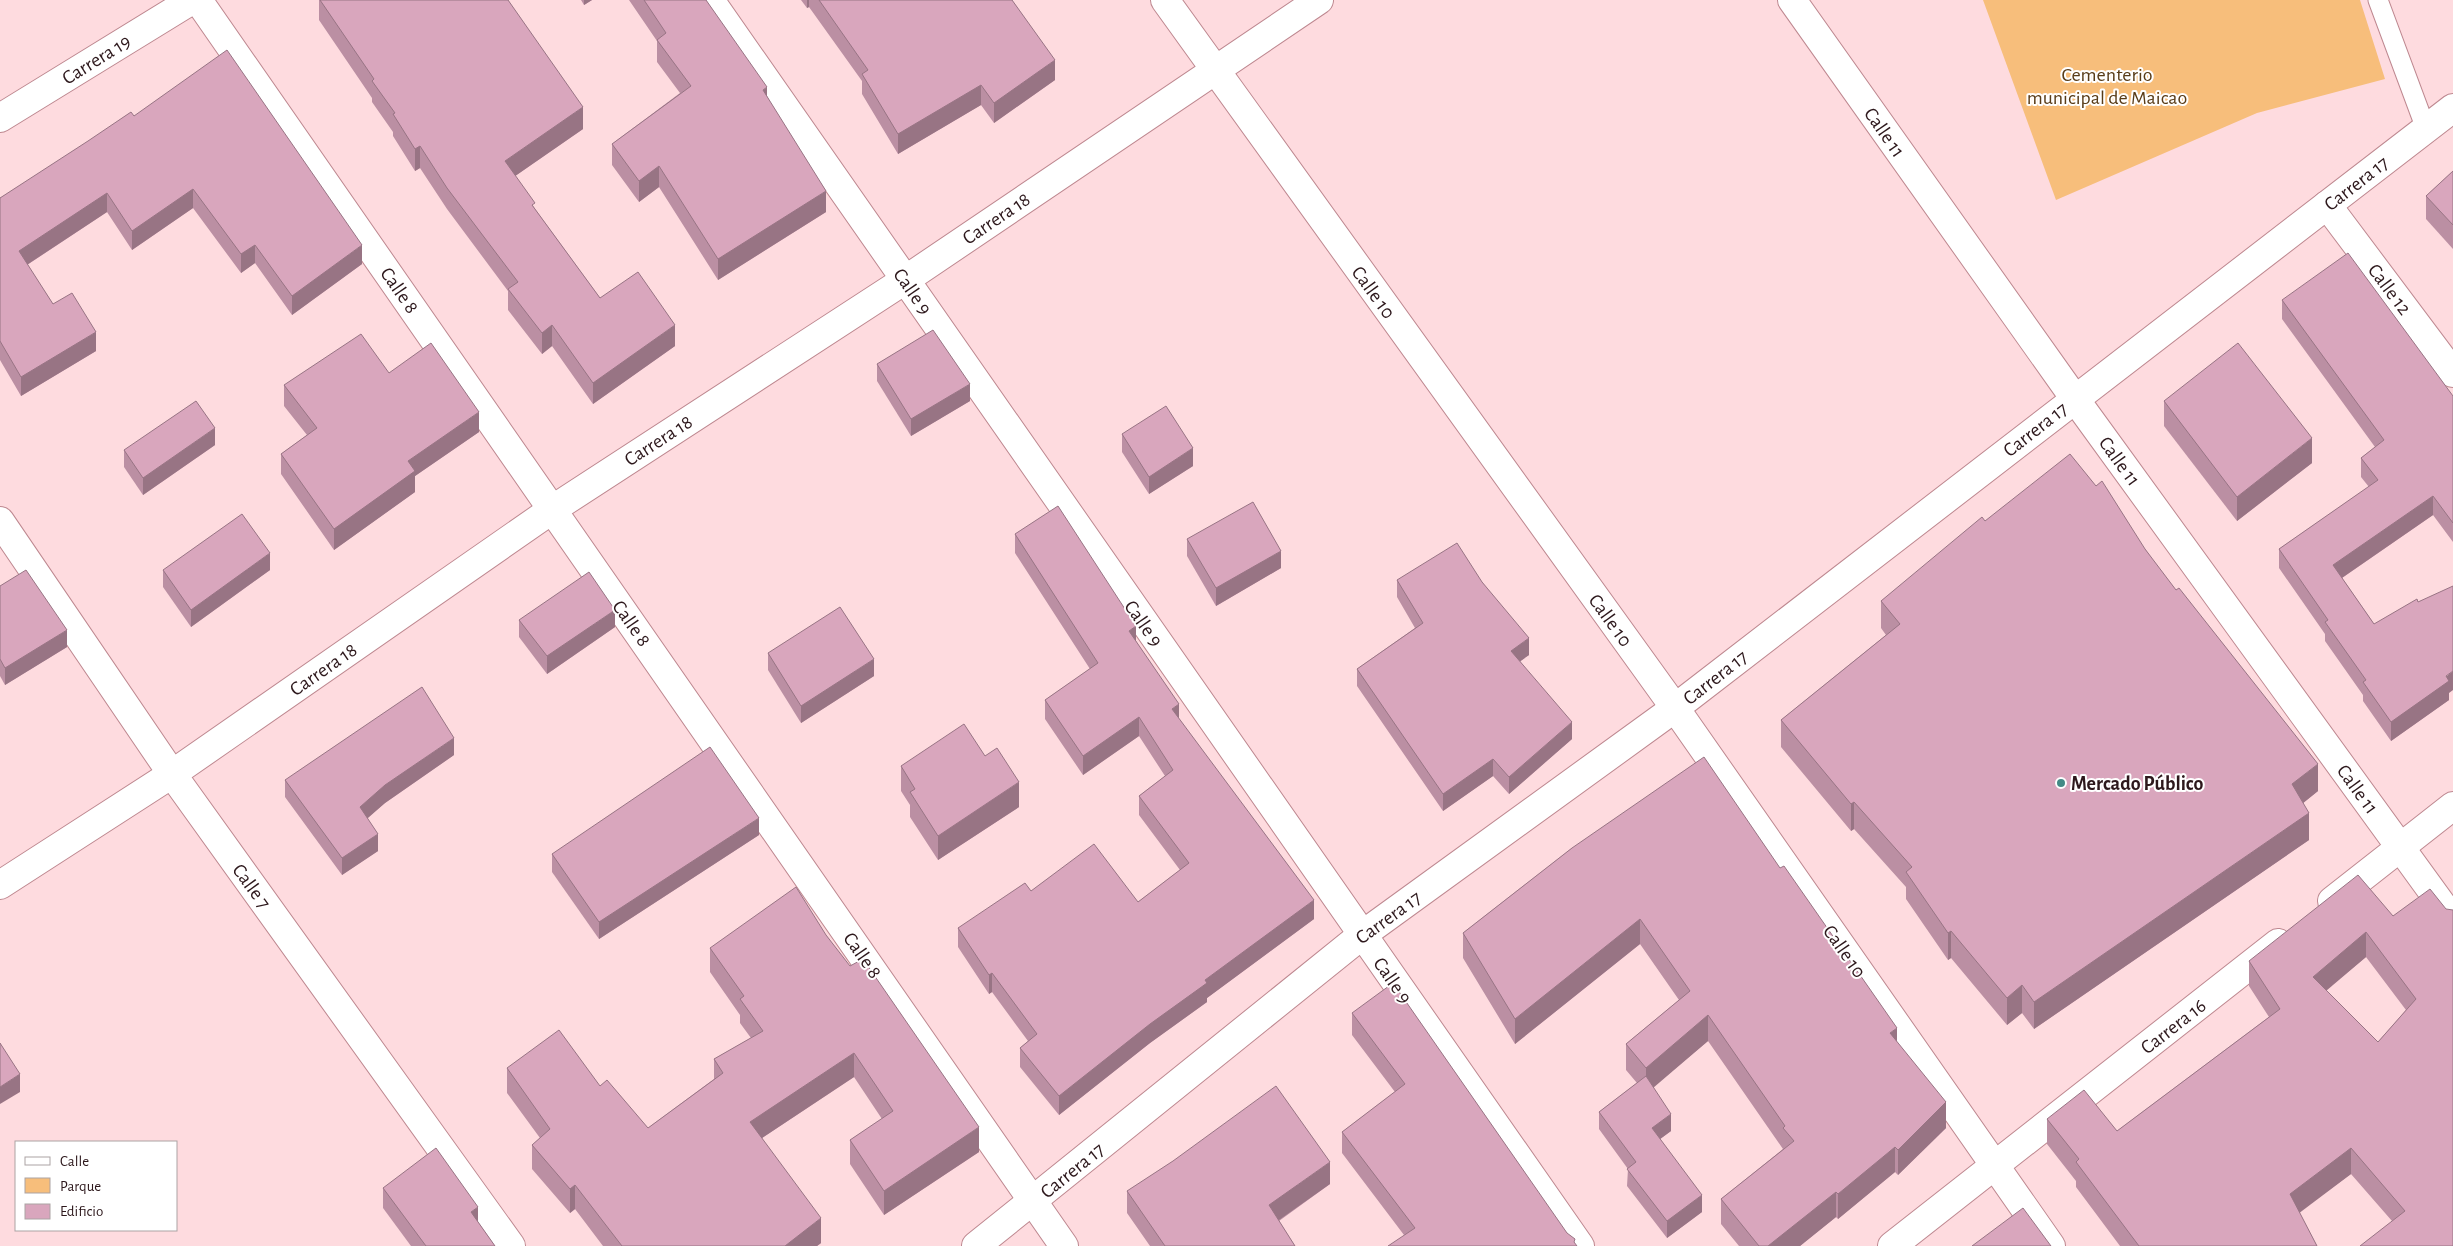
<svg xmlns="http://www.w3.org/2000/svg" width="2453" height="1246" viewBox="0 0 2453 1246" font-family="'Alegreya Sans',sans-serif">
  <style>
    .green { fill: #f7be7b }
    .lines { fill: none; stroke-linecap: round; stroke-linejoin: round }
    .service-casing { stroke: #be8890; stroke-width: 21 }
    .minor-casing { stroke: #be8890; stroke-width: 30 }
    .service { stroke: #fff; stroke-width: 19 }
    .minor { stroke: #fff; stroke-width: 28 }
    .wall { fill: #bb8fa3; fill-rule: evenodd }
    .shaded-wall { fill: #987484 }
    .building { fill: #d9a6bd; stroke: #987484; fill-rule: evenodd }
    .poi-dot { fill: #438a86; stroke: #fff; stroke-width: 2 }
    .labels { text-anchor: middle; stroke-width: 4; stroke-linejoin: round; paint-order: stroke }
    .street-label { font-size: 20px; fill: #2d181c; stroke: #fff }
    .park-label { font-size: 20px; fill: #583b17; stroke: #fff }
    .poi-label { font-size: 20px; font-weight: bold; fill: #2d181c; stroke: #fff; text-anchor: start }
  </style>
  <rect width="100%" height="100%" fill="#fedbdf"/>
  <path class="green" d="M1983,0H2360L2385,79L2257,113L2056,200Z"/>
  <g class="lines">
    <defs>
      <path id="service" d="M2378,0L2426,129"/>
      <g id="minor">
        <path d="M198,0L1064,1246"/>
        <path d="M710,0L1580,1246"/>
        <path d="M1165,0L1675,708L2051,1246"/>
        <path d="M1792,0L2075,399L2453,920"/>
        <path d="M0,118L192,0"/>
        <path d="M2327,205L2453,373"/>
        <path d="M0,521L172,774L511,1246"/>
        <path d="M0,885L172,774L553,509L905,280L1319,0"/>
        <path d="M2332,901L2453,806"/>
        <path d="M976,1246L1362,935L1675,708L2453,108"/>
        <path d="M1892,1246L2278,943"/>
      </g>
    </defs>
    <use href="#service" class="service-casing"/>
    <use href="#minor" class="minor-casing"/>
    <use href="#service" class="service"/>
    <use href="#minor" class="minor"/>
  </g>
  <g class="wall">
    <path d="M319,0H508L583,129L515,176L535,209L600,298L675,346L593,404L552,346L542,354L508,310V291L447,209L420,168L415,171L393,136V132L372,102V98L319,20Z"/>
    <path d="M581,0H592L584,5Z"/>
    <path d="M629,0H706L767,96L826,212L718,280L659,187L639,202L612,165V144L680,93L657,62V41Z"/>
    <path d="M801,0H1012L1055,80L994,123L981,105L898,154L862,94V81L809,7L807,8Z"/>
    <path d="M134,116L362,264L292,315L255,263L241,273L193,208L132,250L107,212L27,265L53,304L96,351L21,396L0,360V198Z"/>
    <path d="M2453,171V249L2426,219V196Z"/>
    <path d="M2282,300L2453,396V542L2433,515L2342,578L2374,624L2449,693V700L2391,741L2363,701V695L2325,641V634L2279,568V549L2369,487L2361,477V458L2375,447L2282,319Z"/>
    <path d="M877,364L970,401L911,436L877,381Z"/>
    <path d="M389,373L479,432L415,476V492L334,550L281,474V454L307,435L284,406V385Z"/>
    <path d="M2164,401L2312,463L2237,521L2164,426Z"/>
    <path d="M1122,434L1193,466L1149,494L1122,452Z"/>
    <path d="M215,445L143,495L124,467V450Z"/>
    <path d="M1985,521L2145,549L2318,791L2303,803L2309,840L2034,1029L2022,1013L2007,1025L1951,958L1948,960L1906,899V887L1854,829L1851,831L1781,747V720L1886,635L1881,628V601Z"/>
    <path d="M1015,534L1136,641L1179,719L1314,919L1207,998V1002L1150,1043L1059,1115L1020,1067V1048L1028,1041L992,992L989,994L958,947V928L1031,891L1138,902L1180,870L1139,815V796L1165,776L1139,736L1083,775L1045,719V700L1090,669L1015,553Z"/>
    <path d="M1187,539L1281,568L1216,606L1187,556Z"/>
    <path d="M163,570H270L191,627L163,587Z"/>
    <path d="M1397,580L1482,582L1529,655L1520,661L1572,739L1509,794L1493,776L1443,811L1357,686V669L1415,628L1397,597Z"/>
    <path d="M0,586L67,647L5,685L0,676Z"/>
    <path d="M519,620L615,627L547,674L519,637Z"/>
    <path d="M768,653L874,676L801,723L768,670Z"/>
    <path d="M454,755L385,803L367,818L378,851L342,875L285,797V780Z"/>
    <path d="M985,756L1019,807L938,860L910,817V805L901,791V766Z"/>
    <path d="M759,835L599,939L552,872V854Z"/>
    <path d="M1572,848L1897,1042L1946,1128L1898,1175L1895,1172L1838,1219L1836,1217L1800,1246H1739L1721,1224V1199L1783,1149L1708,1041L1653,1087L1671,1131L1660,1139L1702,1212L1667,1238L1627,1186L1628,1169L1599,1129V1112L1637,1083L1626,1070V1044L1679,1000L1640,944L1515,1044L1463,958V933Z"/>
    <path d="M2446,909L2453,1246L2392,1221L2351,1174L2299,1212L2317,1246H2120L2076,1187V1181L2047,1144V1119L2117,1131L2269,1017L2249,986V961L2393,916ZM2366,957L2406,1010L2378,1042L2326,990Z"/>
    <path d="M826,935L979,1152L884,1215L850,1164V1140L882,1119L854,1077L762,1138L821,1243L817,1246H603L575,1209L570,1213L532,1169V1145L540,1138L507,1093V1068L600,1086L648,1128L714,1079V1059L751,1038L740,1023V1015L710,972V948Z"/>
    <path d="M1352,1013L1567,1233L1404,1235L1342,1153V1132L1395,1092L1352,1035Z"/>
    <path d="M1330,1184L1279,1221L1295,1246H1150L1127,1213V1191Z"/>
    <path d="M383,1188L478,1222L495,1246H411L383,1208Z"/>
  </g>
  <g class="shaded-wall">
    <path d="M584,0H592L584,5Z"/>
    <path d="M807,0H809V7L807,8Z"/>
    <path d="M1055,60V80L994,123V103Z"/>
    <path d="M981,85V105L898,154V134Z"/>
    <path d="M767,87V109L763,90Z"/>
    <path d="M583,107V129L505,183V161Z"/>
    <path d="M420,146V168L415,171V149Z"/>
    <path d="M659,166V187L639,202V181Z"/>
    <path d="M193,189V208L132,250V231Z"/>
    <path d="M826,191V212L718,280V259Z"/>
    <path d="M107,193V212L19,270V251Z"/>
    <path d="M255,245V263L241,273V254Z"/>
    <path d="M362,245V264L292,315V296Z"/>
    <path d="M552,325V346L542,354V333Z"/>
    <path d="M675,325V346L593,404V383Z"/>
    <path d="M96,332V351L21,396V377Z"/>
    <path d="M970,384V401L911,436V419Z"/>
    <path d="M479,412V432L415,476V492L334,550V529L408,461Z"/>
    <path d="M215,428V445L143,495V478Z"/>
    <path d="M2312,438V463L2237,521V497Z"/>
    <path d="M1193,448V466L1149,494V477Z"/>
    <path d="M2433,496V515L2333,584V565Z"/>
    <path d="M1281,551V568L1216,606V588Z"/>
    <path d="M270,553V570L191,627V610Z"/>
    <path d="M615,610V627L547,674V656Z"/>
    <path d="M1136,626V645L1129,631Z"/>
    <path d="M67,630V647L5,685V668Z"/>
    <path d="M1529,638V655L1511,668V651Z"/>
    <path d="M874,659V676L801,723V706Z"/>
    <path d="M2453,671V690L2449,693V700L2391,741V722Z"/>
    <path d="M1179,704V723L1172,709Z"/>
    <path d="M1139,717V736L1083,775V756Z"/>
    <path d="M1572,722V739L1509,794V777Z"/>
    <path d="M454,738V755L385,803L360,825V807L385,785Z"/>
    <path d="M1493,759V776L1443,811V794Z"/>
    <path d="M2318,764V791L2292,812V784Z"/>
    <path d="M1019,782V807L938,860V836Z"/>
    <path d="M1854,802V829L1851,831V804Z"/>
    <path d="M2309,813V840L2034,1029V1002Z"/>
    <path d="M759,818V835L599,939V922Z"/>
    <path d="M378,834V851L342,875V858Z"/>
    <path d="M1314,900V919L1207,998V1002L1150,1043L1059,1115V1096L1205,980Z"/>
    <path d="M1640,919V944L1515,1044V1019Z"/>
    <path d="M1951,931V958L1948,960V933Z"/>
    <path d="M2366,932V957L2313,1002V977Z"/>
    <path d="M992,973V992L989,994V975Z"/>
    <path d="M2022,985V1013L2007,1025V998Z"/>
    <path d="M1708,1015V1041L1646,1094V1068Z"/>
    <path d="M1897,1028V1053L1890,1033Z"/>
    <path d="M854,1053V1077L750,1146V1122Z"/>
    <path d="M20,1074V1092L0,1104V1087Z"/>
    <path d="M1946,1102V1128L1898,1175V1150Z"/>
    <path d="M1671,1114V1131L1652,1145V1128Z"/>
    <path d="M979,1127V1152L884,1215V1191Z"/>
    <path d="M1895,1147V1172L1838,1219V1194Z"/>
    <path d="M2351,1148V1174L2290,1220V1194Z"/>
    <path d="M1330,1162V1184L1269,1227V1205Z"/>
    <path d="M575,1185V1209L570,1213V1189Z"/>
    <path d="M1836,1192V1217L1800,1246H1768Z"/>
    <path d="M1702,1195V1212L1667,1238V1221Z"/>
    <path d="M478,1207V1227L471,1212Z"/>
    <path d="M821,1218V1243L817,1246H785Z"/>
  </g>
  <g class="building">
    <path d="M320,0H508L583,107L505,161L535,203L532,205L600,298L638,272L675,325L593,383L552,325L542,333L508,289L518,282L447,188L420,146L415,149L393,114L395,113L372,81L374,79Z"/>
    <path d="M644,0H706L767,87L763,90L826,191L718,259L659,166L639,181L612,144L691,86L657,40L666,33Z"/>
    <path d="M819,0H1012L1055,60L994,103L981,85L898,134L862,74L868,70Z"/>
    <path d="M227,50L362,245L292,296L255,245L241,254L193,189L132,231L107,193L19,251L53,304L72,293L96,332L21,377L0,341V198L88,141L131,112L134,116Z"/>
    <path d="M2453,171V225L2426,196Z"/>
    <path d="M2348,253L2453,396V523L2433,496L2333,565L2374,624L2417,599L2418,602L2453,586V671L2446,676L2449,681L2391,722L2363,682L2366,680L2325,622L2328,620L2279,549L2378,480L2361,458L2384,440L2282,300Z"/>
    <path d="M933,330L970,384L911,419L877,364Z"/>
    <path d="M361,334L389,373L431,343L479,412L408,461L415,471L334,529L281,454L317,428L284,385Z"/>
    <path d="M2238,343L2312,438L2237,497L2164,401Z"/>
    <path d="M196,401L215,428L143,478L124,450Z"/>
    <path d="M1166,406L1193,448L1149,477L1122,434Z"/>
    <path d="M2070,454L2096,486L2102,481L2145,549L2176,590L2179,588L2318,764L2292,784L2309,813L2034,1002L2022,985L2007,998L1951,931L1948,933L1906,872L1912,867L1854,802L1851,804L1781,720L1900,624L1881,601L1982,517L1985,521Z"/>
    <path d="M1253,502L1281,551L1216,588L1187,539Z"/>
    <path d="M1058,506L1136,626L1129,631L1179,704L1172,709L1314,900L1205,980L1207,983L1150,1024L1059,1096L1020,1048L1037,1034L992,973L989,975L958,928L1025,883L1031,891L1094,844L1138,902L1189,863L1139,796L1173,770L1139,717L1083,756L1045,700L1098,663L1015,534Z"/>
    <path d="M242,514L270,553L191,610L163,570Z"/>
    <path d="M1457,543L1482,582L1529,638L1511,651L1572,722L1509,777L1493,759L1443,794L1357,669L1423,623L1397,580Z"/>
    <path d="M26,570L67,630L5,668L0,659V586Z"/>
    <path d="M589,572L615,610L547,656L519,620Z"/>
    <path d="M840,607L874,659L801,706L768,653Z"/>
    <path d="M422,687L454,738L385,785L360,807L378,834L342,858L285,780Z"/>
    <path d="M964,724L985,756L997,748L1019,782L938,836L910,792L915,789L901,766Z"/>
    <path d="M710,747L759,818L599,922L552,854Z"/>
    <path d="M1704,757L1780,868L1784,866L1897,1028L1890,1033L1946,1102L1898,1150L1895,1147L1838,1194L1836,1192L1768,1246H1759L1721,1199L1794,1141L1783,1128L1785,1126L1708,1015L1646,1068L1626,1044L1690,991L1640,919L1515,1019L1463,933L1572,848Z"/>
    <path d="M2358,875L2393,916L2430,889L2446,909L2453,910V1246H2360L2405,1211L2351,1148L2290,1194L2317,1246H2139L2076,1162L2079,1159L2047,1119L2084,1090L2117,1131L2280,1009L2249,961ZM2366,932L2416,999L2378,1042L2313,977Z"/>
    <path d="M796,887L826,935L850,966L863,959L979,1127L884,1191L850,1140L893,1111L854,1053L750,1122L821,1218L785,1246H622L575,1185L570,1189L532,1145L550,1129L507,1068L559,1030L600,1086L607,1080L648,1128L723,1073L714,1059L763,1031L740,999L744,996L710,948Z"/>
    <path d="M1393,983L1567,1233L1575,1239L1574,1242L1577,1246H1388L1415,1228L1342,1132L1405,1084L1352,1013Z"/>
    <path d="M0,1043L20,1074L0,1087Z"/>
    <path d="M1646,1076L1671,1114L1652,1128L1702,1195L1667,1221L1627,1169L1636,1162L1599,1112Z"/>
    <path d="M1276,1086L1330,1162L1269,1205L1295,1246H1165L1127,1191L1173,1161Z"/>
    <path d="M436,1148L478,1207L471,1212L495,1246H426L383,1188Z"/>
    <path d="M2023,1208L2051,1246H1972Z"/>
  </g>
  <circle class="poi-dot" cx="2061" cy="783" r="5"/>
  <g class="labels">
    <g class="street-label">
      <text transform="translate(96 59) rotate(-32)" y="7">Carrera 19</text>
      <text transform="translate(1885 132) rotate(55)" y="7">Calle 11</text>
      <text transform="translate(2356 183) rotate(-38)" y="7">Carrera 17</text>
      <text transform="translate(996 218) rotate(-34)" y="7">Carrera 18</text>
      <text transform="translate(2390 289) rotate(53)" y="7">Calle 12</text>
      <text transform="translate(400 290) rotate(55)" y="7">Calle 8</text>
      <text transform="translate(913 291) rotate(55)" y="7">Calle 9</text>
      <text transform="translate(1374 292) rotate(54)" y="7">Calle 10</text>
      <text transform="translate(2035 429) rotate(-38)" y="7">Carrera 17</text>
      <text transform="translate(658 440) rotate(-33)" y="7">Carrera 18</text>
      <text transform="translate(2120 461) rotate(54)" y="7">Calle 11</text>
      <text transform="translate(1611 620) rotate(54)" y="7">Calle 10</text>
      <text transform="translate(632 623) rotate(55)" y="7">Calle 8</text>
      <text transform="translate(1144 623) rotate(55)" y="7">Calle 9</text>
      <text transform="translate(323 669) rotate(-35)" y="7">Carrera 18</text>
      <text transform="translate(1715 677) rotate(-38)" y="7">Carrera 17</text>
      <text transform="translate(2358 789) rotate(54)" y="7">Calle 11</text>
      <text transform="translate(252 886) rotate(54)" y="7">Calle 7</text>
      <text transform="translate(1388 917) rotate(-36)" y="7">Carrera 17</text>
      <text transform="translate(1845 951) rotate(55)" y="7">Calle 10</text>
      <text transform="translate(863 955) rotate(55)" y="7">Calle 8</text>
      <text transform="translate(1393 980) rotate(55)" y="7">Calle 9</text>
      <text transform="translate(2173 1026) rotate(-38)" y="7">Carrera 16</text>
      <text transform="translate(1072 1170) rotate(-39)" y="7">Carrera 17</text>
    </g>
    <g class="park-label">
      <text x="2107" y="81">Cementerio<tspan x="2107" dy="23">municipal de Maicao</tspan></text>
    </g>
    <g class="poi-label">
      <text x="2071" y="790">Mercado Público</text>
    </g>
  </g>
  <rect x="15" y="1141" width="162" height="90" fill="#ffffff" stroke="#aba3a4"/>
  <rect x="25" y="1157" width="25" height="8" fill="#ffffff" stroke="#aba3a4"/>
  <text x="60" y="1166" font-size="15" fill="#2d181c">Calle</text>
  <rect x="25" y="1178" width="25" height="15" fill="#f7be7b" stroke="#aba3a4"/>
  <text x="60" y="1191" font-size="15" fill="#2d181c">Parque</text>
  <rect x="25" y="1204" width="25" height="15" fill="#d9a6bd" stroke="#aba3a4"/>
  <text x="60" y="1216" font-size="15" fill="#2d181c">Edificio</text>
</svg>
